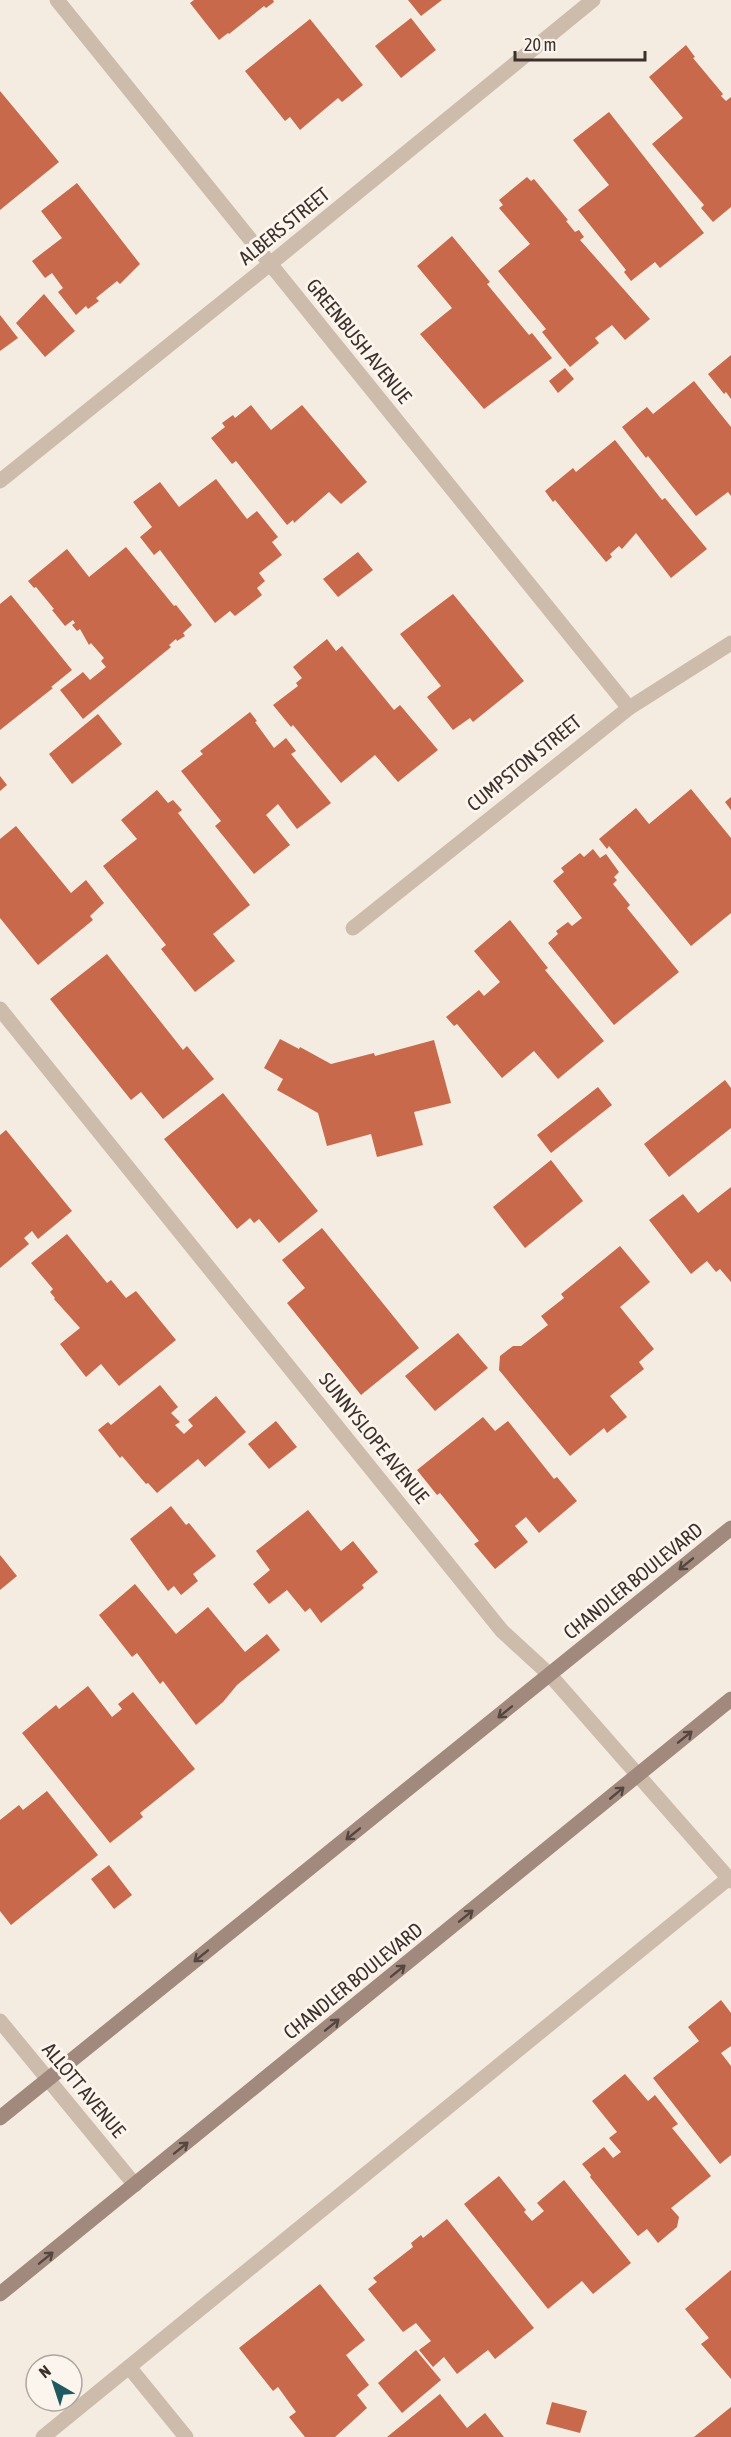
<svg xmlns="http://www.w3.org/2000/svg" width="731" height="2437" viewBox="0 0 731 2437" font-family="'Asap Condensed',sans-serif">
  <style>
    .building { fill: #c8694b }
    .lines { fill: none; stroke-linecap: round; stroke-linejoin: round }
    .street { stroke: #cdbbac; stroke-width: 15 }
    .secondary { stroke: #a18a7d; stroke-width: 15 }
    .oneway { stroke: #544640 }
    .labels { text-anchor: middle; stroke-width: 6; stroke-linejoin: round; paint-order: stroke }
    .street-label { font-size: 20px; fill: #3b302b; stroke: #fbf5ee }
  </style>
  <rect width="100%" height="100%" fill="#f4ebe1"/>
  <g class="building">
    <path d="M194,0H273L274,2L266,8L264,6L229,34L228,33L219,40L190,3Z"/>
    <path d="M408,0H442L421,16Z"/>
    <path d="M411,18L436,50L401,78L375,46Z"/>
    <path d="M310,19L363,85L342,102L338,98L300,130L290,117L285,121L245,71Z"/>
    <path d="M686,45L695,57L693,58L723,94L721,96L726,101L731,97V207L713,222L701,208L704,205L652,144L683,118L649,77Z"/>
    <path d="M0,91L59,162L0,210Z"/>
    <path d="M609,112L704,233L660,268L655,262L631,281L624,272L626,270L578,210L609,185L573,140Z"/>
    <path d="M527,177L531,181L534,179L568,220L566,221L575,232L579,230L584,237L580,240L650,319L625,340L612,325L595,338L599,343L570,367L542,332L546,329L498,271L530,244L499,208L503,205L499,200Z"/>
    <path d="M77,183L140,264L120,284L117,281L96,298L99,301L88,309L86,306L76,315L58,292L63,288L52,273L45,278L32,261L62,238L41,211Z"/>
    <path d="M452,236L490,282L487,284L529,335L532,333L552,358L484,409L420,334L452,308L417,266Z"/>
    <path d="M44,294L75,331L45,357L16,323Z"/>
    <path d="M0,315L18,338L0,351Z"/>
    <path d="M731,355V399L726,392L724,394L708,374Z"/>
    <path d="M565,368L574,379L558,393L549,381Z"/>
    <path d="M694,381L731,427V496L728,492L696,516L648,456L646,458L622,427L647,407L653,414Z"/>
    <path d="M251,405L271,430L302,405L367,482L341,504L329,492L294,523L293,520L287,525L236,461L232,464L211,438L225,427L222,423L233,415L235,418Z"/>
    <path d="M615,440L662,500L665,498L707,549L671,578L636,533L622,549L619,546L610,554L612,557L606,562L555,500L553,502L545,491L573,468L576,472Z"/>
    <path d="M216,479L247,519L257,511L278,537L272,542L282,555L259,573L265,581L257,588L262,595L235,616L230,611L215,623L160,550L154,555L140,537L152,527L133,502L160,482L179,507Z"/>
    <path d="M126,547L174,606L176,605L192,625L183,633L185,636L177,641L176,639L169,645L171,647L83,719L60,690L83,672L90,680L106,667L101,661L104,658L91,643L89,645L80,629L77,631L72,625L75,623L73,620L65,626L52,610L54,609L36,587L34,588L28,581L67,549L89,577Z"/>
    <path d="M358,552L373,570L338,597L323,579Z"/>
    <path d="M453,594L524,681L473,722L470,718L453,730L427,697L441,686L400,634Z"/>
    <path d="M11,595L72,670L51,687L53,688L0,730V604Z"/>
    <path d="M327,639L336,651L342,646L394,710L400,705L438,750L398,782L375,755L341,783L293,725L291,727L273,705L298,686L296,683L302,678L293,667Z"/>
    <path d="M250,712L257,721L255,722L274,748L286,738L296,751L291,754L331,803L297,829L278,804L266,815L290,845L254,874L215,826L221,821L181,771L203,754L200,751Z"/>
    <path d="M98,714L122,744L72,784L49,754Z"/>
    <path d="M0,776L7,785L0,791Z"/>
    <path d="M691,789L731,838V913L691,946L609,846L607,849L599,839L636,808L649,824Z"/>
    <path d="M157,790L168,803L173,800L182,810L178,813L250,905L213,934L235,961L195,992L161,949L166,945L103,866L137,839L121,820Z"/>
    <path d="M731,797V810L725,802Z"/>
    <path d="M16,826L71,893L86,880L104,903L90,916L93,920L38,965L0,918V839Z"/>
    <path d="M593,849L600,858L606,854L619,872L614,877L617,880L613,884L630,905L627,908L679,972L614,1025L548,943L558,934L556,931L568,922L572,926L582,918L553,881L564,872L561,868L580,853L584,857Z"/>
    <path d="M510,920L548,968L545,970L604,1041L558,1079L534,1051L502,1078L457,1024L454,1026L446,1017L479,990L484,996L500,982L474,951Z"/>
    <path d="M107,954L183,1050L187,1046L214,1079L163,1119L141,1092L131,1100L50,999Z"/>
    <path d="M280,1039L299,1049L300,1047L331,1064L374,1053L375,1056L434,1040L451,1103L414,1112L423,1145L377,1157L371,1134L327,1146L318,1113L277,1090L283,1079L264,1068Z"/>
    <path d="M725,1080L731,1088V1128L669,1177L644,1144Z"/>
    <path d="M598,1087L612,1105L551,1153L537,1135Z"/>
    <path d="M223,1093L318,1211L279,1243L259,1219L254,1223L250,1218L237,1229L164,1139Z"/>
    <path d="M6,1130L72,1211L38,1239L32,1231L24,1238L29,1244L0,1268V1135Z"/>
    <path d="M551,1160L583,1201L525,1248L493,1207Z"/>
    <path d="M731,1187V1282L720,1269L716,1272L707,1261L691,1274L649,1220L683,1194L698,1213Z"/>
    <path d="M322,1228L419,1348L361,1395L287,1303L305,1288L282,1260Z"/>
    <path d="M67,1234L107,1283L111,1280L126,1298L136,1291L176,1340L119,1386L101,1364L86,1377L60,1344L80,1328L54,1299L55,1298L50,1292L53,1289L31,1263Z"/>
    <path d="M620,1246L650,1282L620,1307L654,1349L639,1362L644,1369L610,1396L627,1417L607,1433L604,1428L570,1456L499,1370L500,1356L513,1346H521L548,1325L541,1316L564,1298L561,1294Z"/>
    <path d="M458,1333L488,1368L435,1411L405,1376Z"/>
    <path d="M160,1385L178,1407L171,1413L180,1422L175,1425L184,1434L193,1426L188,1420L216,1396L246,1432L205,1467L198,1459L157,1493L148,1483L146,1484L122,1456L120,1458L98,1430L108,1422L111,1425Z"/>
    <path d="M483,1417L495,1431L508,1421L554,1479L557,1477L577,1501L539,1533L526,1517L515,1526L528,1542L495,1569L474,1544L479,1541L440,1493L437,1495L417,1470Z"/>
    <path d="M276,1421L297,1447L269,1469L248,1444Z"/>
    <path d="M171,1506L186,1525L189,1523L216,1556L193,1574L198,1581L181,1595L174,1586L168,1591L130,1539Z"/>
    <path d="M308,1510L341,1551L353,1541L378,1572L362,1585L364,1588L321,1623L310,1608L305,1612L287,1590L269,1604L253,1584L270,1570L256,1551Z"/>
    <path d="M0,1555L17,1576L0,1590Z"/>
    <path d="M135,1584L176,1634L208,1607L245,1652L267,1634L280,1650L237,1685L223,1702L196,1725L163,1681L160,1684L137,1653L132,1657L99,1615Z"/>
    <path d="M88,1686L112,1717L122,1709L118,1704L133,1692L195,1769L140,1813L143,1817L110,1843L22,1733L56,1705L59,1709Z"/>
    <path d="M47,1791L98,1855L11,1925L0,1911V1820L19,1805L23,1810Z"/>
    <path d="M109,1865L132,1895L114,1909L91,1879Z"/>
    <path d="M721,2000L731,2013V2046L721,2053L731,2066V2155L720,2164L653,2078L699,2041L688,2027Z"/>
    <path d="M625,2074L648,2101L655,2095L678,2124L672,2128L711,2176L671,2208L679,2217L677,2227L658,2243L647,2229L638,2236L590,2177L591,2175L582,2164L604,2147L613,2158L621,2152L609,2138L617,2132L592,2101Z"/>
    <path d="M499,2176L526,2210L524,2212L532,2221L544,2211L537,2203L564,2180L631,2263L593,2294L582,2281L548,2309L464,2204Z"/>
    <path d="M447,2219L534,2328L495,2359L488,2350L457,2374L444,2357L433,2367L419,2350L431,2341L416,2323L403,2332L368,2289L377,2282L373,2278L413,2247L411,2243L421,2235L423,2238Z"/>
    <path d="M731,2270V2379L701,2344L709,2338L685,2309Z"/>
    <path d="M320,2284L365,2340L346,2355L369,2385L357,2395L367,2408L335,2437H305L289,2417L296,2412L278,2387L273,2391L239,2348Z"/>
    <path d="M416,2350L441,2380L402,2413L378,2383Z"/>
    <path d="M440,2394L467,2428L485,2413L504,2437H387Z"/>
    <path d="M552,2402L587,2411L580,2433L546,2424Z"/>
    <path d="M731,2407V2437H694Z"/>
  </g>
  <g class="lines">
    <g class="street">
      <path d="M57,0L629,708"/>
      <path d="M0,481L270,264L593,0"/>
      <path d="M353,928L629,708L731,643"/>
      <path d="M0,1009L502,1631L550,1675L731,1881"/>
      <path d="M0,2021L135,2185"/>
      <path d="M129,2367L186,2437"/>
      <path d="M43,2437L729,1878"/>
    </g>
    <g class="secondary">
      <path d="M0,2118L731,1528"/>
      <path d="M0,2294L731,1699"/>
    </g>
  </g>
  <defs><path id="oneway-shaft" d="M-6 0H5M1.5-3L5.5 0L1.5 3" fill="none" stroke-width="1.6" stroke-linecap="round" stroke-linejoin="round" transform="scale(1.5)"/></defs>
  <g class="oneway">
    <use href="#oneway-shaft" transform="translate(686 1564) rotate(141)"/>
    <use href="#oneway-shaft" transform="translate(505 1712) rotate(141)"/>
    <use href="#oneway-shaft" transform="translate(685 1737) rotate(-39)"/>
    <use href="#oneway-shaft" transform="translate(617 1793) rotate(-40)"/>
    <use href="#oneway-shaft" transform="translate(353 1834) rotate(141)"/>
    <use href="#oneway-shaft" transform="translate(466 1916) rotate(-39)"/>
    <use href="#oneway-shaft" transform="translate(201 1956) rotate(141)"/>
    <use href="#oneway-shaft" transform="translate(398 1971) rotate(-39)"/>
    <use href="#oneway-shaft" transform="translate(332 2025) rotate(-39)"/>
    <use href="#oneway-shaft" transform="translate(181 2148) rotate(-39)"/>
    <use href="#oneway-shaft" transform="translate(46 2258) rotate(-39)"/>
  </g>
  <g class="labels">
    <g class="street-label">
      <text transform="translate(284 226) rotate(-39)" y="7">ALBERS STREET</text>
      <text transform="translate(359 341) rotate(51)" y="7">GREENBUSH AVENUE</text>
      <text transform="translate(524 763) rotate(-39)" y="7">CUMPSTON STREET</text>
      <text transform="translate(374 1438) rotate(51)" y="7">SUNNYSLOPE AVENUE</text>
      <text transform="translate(633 1581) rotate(-39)" y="7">CHANDLER BOULEVARD</text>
      <text transform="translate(353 1981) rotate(-39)" y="7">CHANDLER BOULEVARD</text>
      <text transform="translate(84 2090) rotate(50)" y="7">ALLOTT AVENUE</text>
    </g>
  </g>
  <g transform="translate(54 2383) rotate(321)"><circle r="28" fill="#fbf5ee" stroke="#aea6a0" stroke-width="1.5"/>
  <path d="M0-4.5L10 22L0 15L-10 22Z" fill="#1f5a5e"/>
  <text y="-9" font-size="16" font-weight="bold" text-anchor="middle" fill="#3b302b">N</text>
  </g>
  <path d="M515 51v9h130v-9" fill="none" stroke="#3b302b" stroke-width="3"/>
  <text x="524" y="51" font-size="18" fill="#3b302b" stroke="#fbf5ee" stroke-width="4.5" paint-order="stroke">20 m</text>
</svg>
